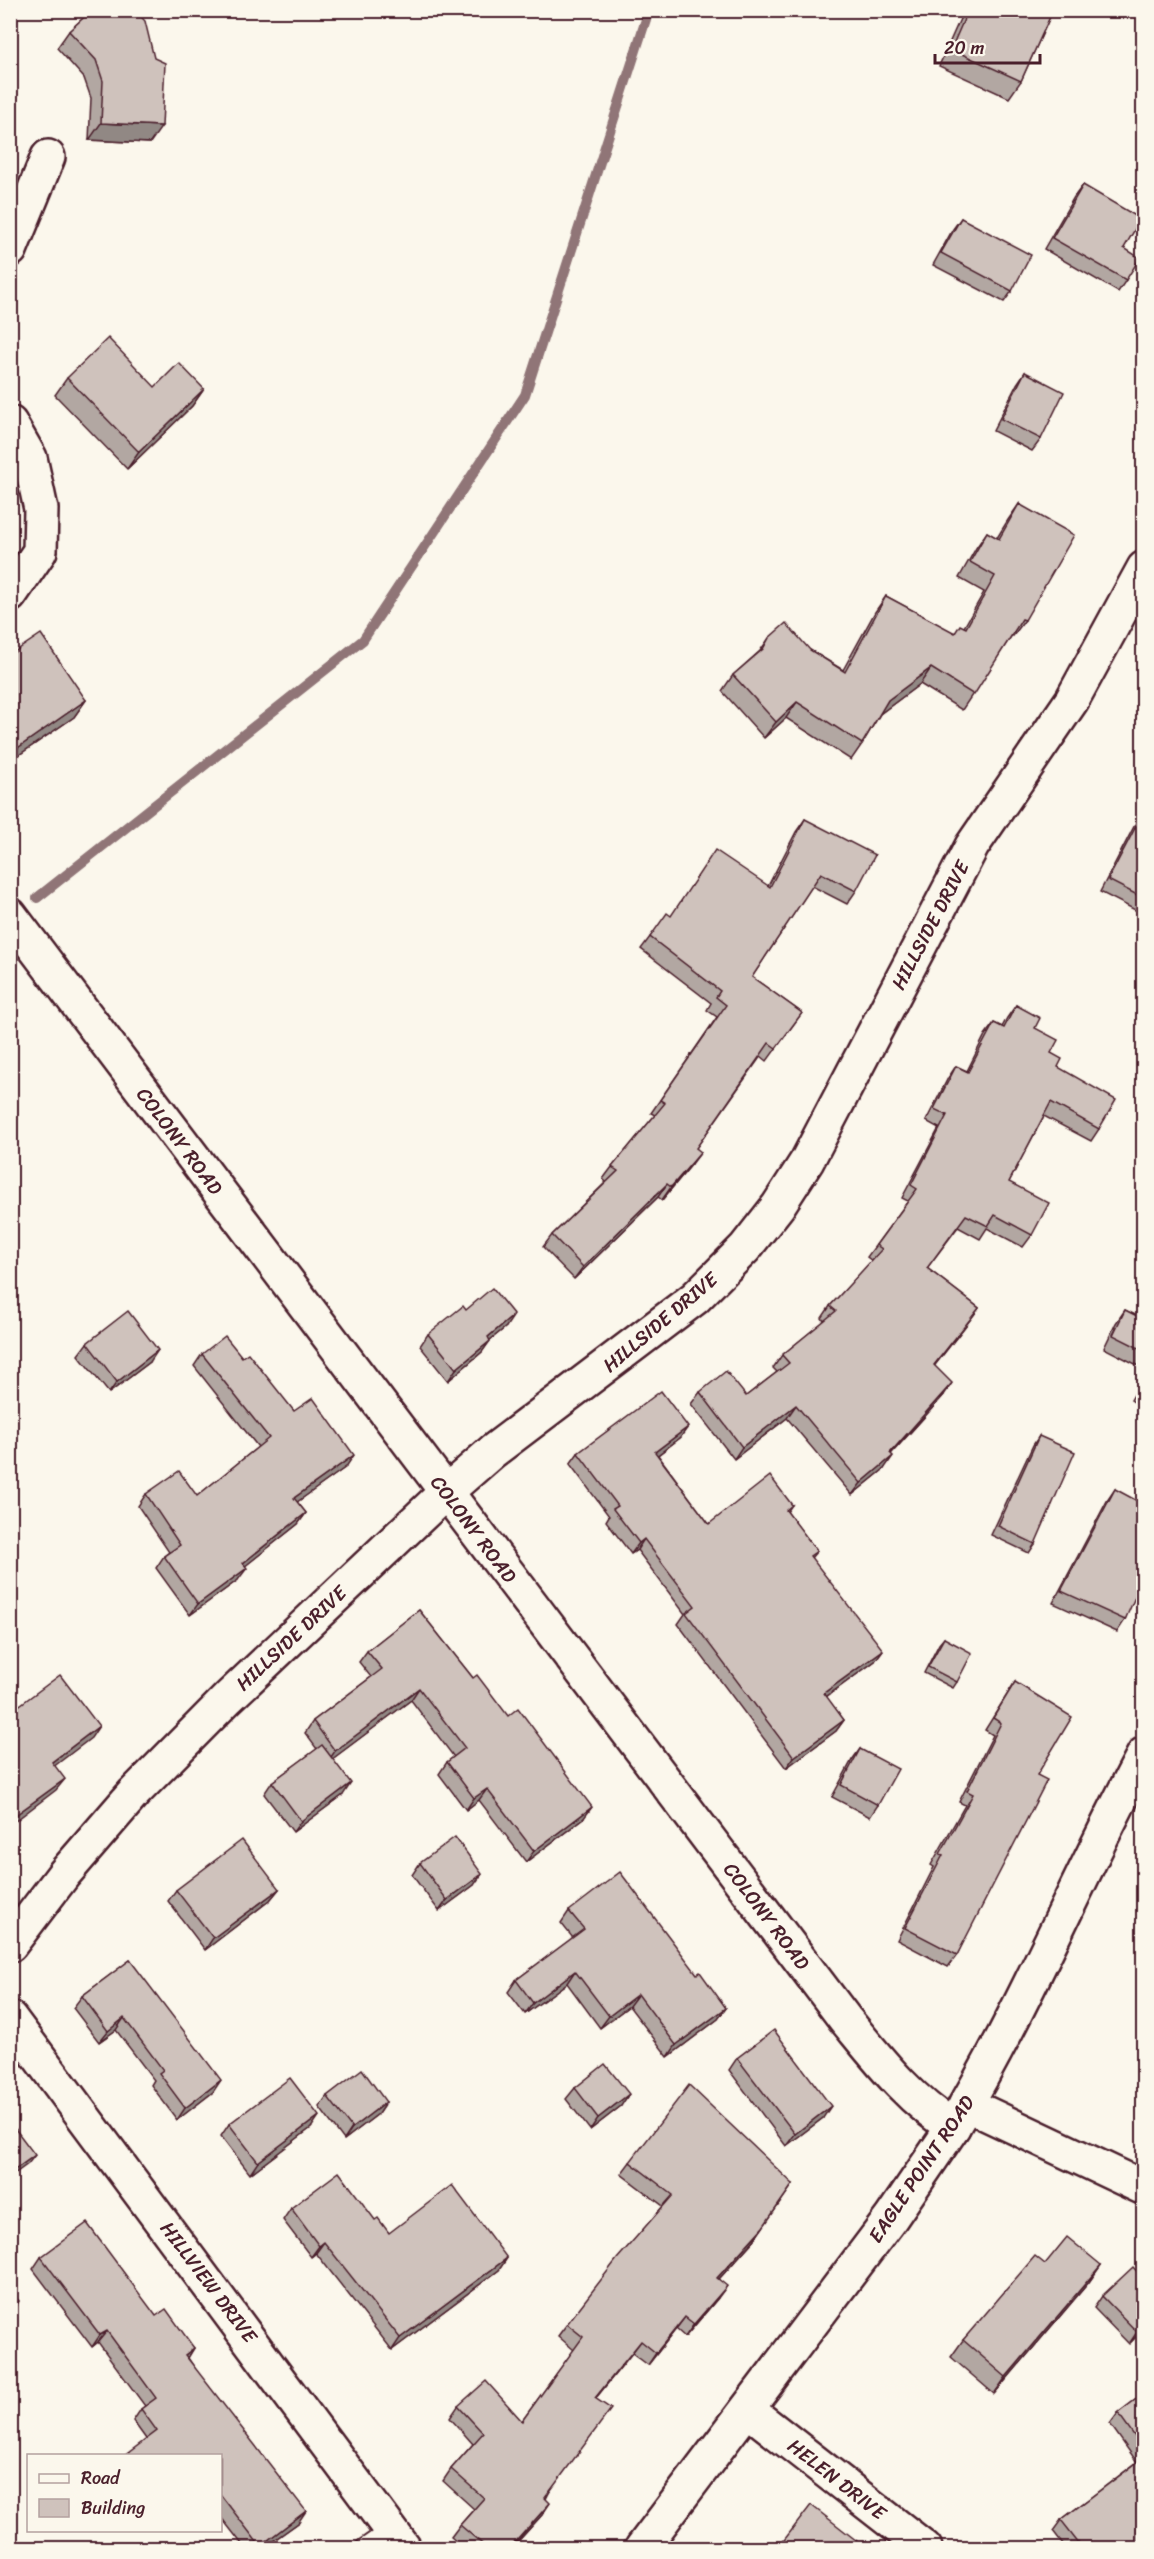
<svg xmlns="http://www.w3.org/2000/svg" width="1154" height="2559" viewBox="0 0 1154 2559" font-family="Sriracha,sans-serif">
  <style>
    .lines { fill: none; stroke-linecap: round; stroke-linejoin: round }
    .stream { stroke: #907477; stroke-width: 10 }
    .service-casing { stroke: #4a1f2b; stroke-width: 22 }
    .minor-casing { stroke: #4a1f2b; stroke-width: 38 }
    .tertiary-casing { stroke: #4a1f2b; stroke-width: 38 }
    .service { stroke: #fbf7ec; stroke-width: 18 }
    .minor { stroke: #fbf7ec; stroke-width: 33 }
    .tertiary { stroke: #fbf7ec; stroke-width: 33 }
    .wall { fill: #b2a7a2; stroke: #4a1f2b; stroke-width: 1.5 }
    .shaded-wall { fill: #918884; stroke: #4a1f2b; stroke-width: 1.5 }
    .building { fill: #cfc2bc; stroke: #4a1f2b; stroke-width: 1.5 }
    .labels { text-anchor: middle; stroke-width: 4.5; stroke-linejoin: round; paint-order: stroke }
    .street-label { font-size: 20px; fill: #4a1f2b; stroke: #fbf7ec }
  </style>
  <rect width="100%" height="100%" fill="#fbf7ec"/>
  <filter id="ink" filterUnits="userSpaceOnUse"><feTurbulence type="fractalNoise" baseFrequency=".0167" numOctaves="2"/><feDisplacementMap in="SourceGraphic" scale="12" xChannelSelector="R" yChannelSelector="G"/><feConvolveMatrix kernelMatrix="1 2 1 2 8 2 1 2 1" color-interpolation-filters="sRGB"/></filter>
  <g filter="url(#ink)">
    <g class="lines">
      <path class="stream" d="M37,898L363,640L525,395L649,10"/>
      <defs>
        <path id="service" d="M365,2548L391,2530"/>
        <g id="minor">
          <path d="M10,250L48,157"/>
          <path d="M10,423L30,458L41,509L40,551L10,595"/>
          <path d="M10,1945L64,1874L134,1793L228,1698L446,1492L493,1451L695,1298L745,1248L778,1206L807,1161L972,846L1072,700L1144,568"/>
          <path d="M10,2018L404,2548"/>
          <path d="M966,2104L1144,2188"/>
          <path d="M953,2127C1025,2007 1078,1877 1144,1754"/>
          <path d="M748,2410L925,2548"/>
        </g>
        <path id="tertiary" d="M10,915L845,2019C878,2059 909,2100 953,2127L891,2218L642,2548"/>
      </defs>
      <use href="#service" class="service-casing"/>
      <use href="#minor" class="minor-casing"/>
      <use href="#tertiary" class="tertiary-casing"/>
      <use href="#service" class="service"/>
      <use href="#minor" class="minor"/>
      <use href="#tertiary" class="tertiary"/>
    </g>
    <g class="wall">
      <path d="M92,10L150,143L89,140L91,98L84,78L57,48L69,31Z"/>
      <path d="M964,10H1053L1021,81L1009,98L939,66Z"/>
      <path d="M1083,185L1124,248L1126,280L1118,292L1044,249L1074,197Z"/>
      <path d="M961,218L1012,291L1004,302L933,265L953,229Z"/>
      <path d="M1025,372L1041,439L1032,451L993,431L1017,384Z"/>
      <path d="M67,378L155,387L204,389L192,406L127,469L55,395Z"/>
      <path d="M1019,504L1025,620L1013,636L1012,635L962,710L920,684L880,714L862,744L851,760L786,718L764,738L722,691L733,675L760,651L769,638L810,650L843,670L875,612L886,596L954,633L964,627L984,592L959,578L976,548L987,532L997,538L1008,520Z"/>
      <path d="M10,655L86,700L74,717L10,761Z"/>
      <path d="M1143,811V914L1100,892L1139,817Z"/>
      <path d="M805,819L856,891L847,904L812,886L752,977L802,1013L767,1061L761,1056L696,1148L692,1164L662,1200L658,1197L574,1279L543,1247L552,1235L606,1182L603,1179L612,1167L655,1115L651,1113L717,1017L707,1010L711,1003L641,949L650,937L671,916L768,886L796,832Z"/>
      <path d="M1016,1005L1035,1028L1051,1053L1058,1067L1099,1129L1091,1141L1044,1116L1009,1182L1032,1235L1023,1247L987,1228L980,1239L958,1227L927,1268L979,1308L934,1366L944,1395L891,1454L884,1469L852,1495L787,1418L734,1459L691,1404L700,1392L746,1396L777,1372L773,1368L782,1355L824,1321L822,1318L830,1306L872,1261L867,1257L908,1201L902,1198L939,1128L926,1121L948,1078L956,1066L967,1071L985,1035L994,1023L1002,1027L1007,1018Z"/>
      <path d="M466,1310L506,1327L490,1340L482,1352L448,1381L420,1346L428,1334Z"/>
      <path d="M1125,1310L1143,1319V1368L1104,1348L1116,1323Z"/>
      <path d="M87,1343L150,1362L109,1393L78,1355Z"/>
      <path d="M202,1354L242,1357L294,1411L346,1467L297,1502L306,1513L298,1524L245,1566L238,1580L190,1615L156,1568L164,1556L169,1552L138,1506L146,1494L197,1496L258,1447L194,1366Z"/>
      <path d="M1143,1379V1408L1131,1400Z"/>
      <path d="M1039,1436L1035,1544L1029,1553L991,1535L1033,1445Z"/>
      <path d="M680,1438L658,1455L709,1524L792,1505L787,1512L817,1551L811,1558L875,1661L826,1697L844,1720L836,1731L786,1768L678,1624L685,1614L637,1550L631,1554L606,1521L609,1516L570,1464L578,1453Z"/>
      <path d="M1115,1489L1136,1578L1125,1620L1117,1632L1053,1603L1107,1501Z"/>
      <path d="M419,1610L584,1818L526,1862L479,1800L466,1810L439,1774L447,1762L454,1757L411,1700L332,1759L343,1795L293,1832L264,1794L272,1782L317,1749L305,1733L313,1721L371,1677L359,1662L367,1651Z"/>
      <path d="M944,1638L957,1682L953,1688L924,1673L939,1644Z"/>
      <path d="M1015,1682L1037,1775L957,1955L948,1967L897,1940L934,1867L931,1865L965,1805L959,1802L993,1735L985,1730Z"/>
      <path d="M860,1749L878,1805L870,1817L832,1797L852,1760Z"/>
      <path d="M420,1863L474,1885L439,1911L412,1875Z"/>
      <path d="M279,1889L270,1900L205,1950L168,1901L176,1890Z"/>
      <path d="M569,1911L697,1974L726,2008L718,2019L668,2057L629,2006L600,2028L567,1983L525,2014L508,1992L516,1980L573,1938L561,1923Z"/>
      <path d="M130,1960L213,2092L177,2120L151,2085L154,2080L116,2030L99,2042L73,2008L82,1996Z"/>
      <path d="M737,2058L823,2118L786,2146L729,2070Z"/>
      <path d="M575,2088L621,2106L590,2130L566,2099Z"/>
      <path d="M327,2096L386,2102L378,2114L344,2140L319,2107Z"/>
      <path d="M229,2124L311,2128L250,2174L221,2136Z"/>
      <path d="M630,2162L793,2184L754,2240L719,2279L718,2298L685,2337L676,2329L648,2365L632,2353L596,2398L546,2499L542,2515L512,2548H464L451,2537L460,2525L474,2509L443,2481L451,2469L473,2444L450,2418L458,2406L522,2421L574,2350L558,2336L567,2324L663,2206L621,2174Z"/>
      <path d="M291,2208L375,2220L389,2233L507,2258L499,2270L392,2350L316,2253L311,2257L283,2220Z"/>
      <path d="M41,2257L156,2316L194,2348L188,2358L298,2523L263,2548H245L220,2516V2456L146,2439L133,2421L141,2409L145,2406L98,2342L92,2347L33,2269Z"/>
      <path d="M1045,2264L1101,2265L1089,2282L994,2394L951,2357L963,2340Z"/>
      <path d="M1102,2296L1143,2330L1129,2344L1094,2308Z"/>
      <path d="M1143,2394V2548H1066L1053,2531L1061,2520L1137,2462L1110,2424L1118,2413Z"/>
    </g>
    <g class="shaded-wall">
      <path d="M101,123L162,126L150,143L89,140Z"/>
      <path d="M204,389L192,406L127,469L139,452Z"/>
      <path d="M931,668L920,684L877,716L888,700Z"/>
      <path d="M86,700L74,717L10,761V756L16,749Z"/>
      <path d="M797,702L786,718L764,738L776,722Z"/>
      <path d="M701,1152L692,1164L662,1200L671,1187Z"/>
      <path d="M667,1184L658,1197L574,1279L583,1267Z"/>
      <path d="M979,1308L970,1320L925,1378L934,1365Z"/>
      <path d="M514,1315L506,1327L479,1349L488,1337Z"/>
      <path d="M490,1341L482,1352L448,1381L456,1369Z"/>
      <path d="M158,1350L150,1362L109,1393L117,1382Z"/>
      <path d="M952,1383L944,1395L881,1465L890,1453Z"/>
      <path d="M796,1405L787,1418L734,1459L742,1447Z"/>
      <path d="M688,1427L680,1438L647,1463L655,1452Z"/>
      <path d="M354,1455L346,1467L286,1510L294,1498Z"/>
      <path d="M893,1456L884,1469L852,1495L861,1483Z"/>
      <path d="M306,1513L298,1524L234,1575L243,1563Z"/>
      <path d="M644,1539L637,1550L631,1554L639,1543Z"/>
      <path d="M247,1568L238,1580L190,1615L198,1604Z"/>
      <path d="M883,1650L875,1661L816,1704L824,1693Z"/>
      <path d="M419,1688L411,1700L327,1763L335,1751Z"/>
      <path d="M844,1720L836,1731L786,1768L794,1757Z"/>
      <path d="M99,1726L91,1738L44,1774L52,1762Z"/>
      <path d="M65,1779L56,1790L10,1825V1819Z"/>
      <path d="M351,1783L343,1795L293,1832L301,1821Z"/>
      <path d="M487,1789L479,1800L466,1810L474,1798Z"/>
      <path d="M592,1807L584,1818L526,1862L534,1851Z"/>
      <path d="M482,1874L474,1885L439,1911L447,1900Z"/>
      <path d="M279,1889L270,1900L205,1950L213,1938Z"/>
      <path d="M575,1971L567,1983L525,2014L533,2003Z"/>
      <path d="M638,1994L629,2006L600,2028L609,2016Z"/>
      <path d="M726,2008L718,2019L668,2057L676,2045Z"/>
      <path d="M124,2018L116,2030L99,2042L108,2031Z"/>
      <path d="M221,2080L213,2092L177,2120L185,2108Z"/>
      <path d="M629,2094L621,2106L590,2130L598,2118Z"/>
      <path d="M386,2102L378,2114L344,2140L352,2128Z"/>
      <path d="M831,2106L823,2118L786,2146L795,2134Z"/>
      <path d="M319,2116L311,2128L250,2174L258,2162Z"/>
      <path d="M35,2155L28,2164L10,2177V2173Z"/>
      <path d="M763,2227L754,2240L709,2290L717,2278Z"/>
      <path d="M324,2242L316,2253L311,2257L319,2246Z"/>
      <path d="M507,2258L499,2270L392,2350L400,2338Z"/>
      <path d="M1101,2265L1089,2282L994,2394L1006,2377Z"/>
      <path d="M727,2286L718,2298L685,2337L694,2324Z"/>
      <path d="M19,2301L15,2307L10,2311V2308Z"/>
      <path d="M685,2317L676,2329L648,2365L656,2353Z"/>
      <path d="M1143,2326V2330L1129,2344L1137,2332Z"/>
      <path d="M107,2331L98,2342L92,2347L100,2335Z"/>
      <path d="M641,2341L632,2353L586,2410L595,2398Z"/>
      <path d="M194,2348L186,2360L185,2355Z"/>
      <path d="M550,2503L542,2515L512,2548H510Z"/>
      <path d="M306,2511L298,2523L263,2548H258L260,2546Z"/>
    </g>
    <g class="building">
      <path d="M92,10H135L145,21L154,58L165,63L162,126L101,123L103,81L96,60L69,31Z"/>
      <path d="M968,10H1053L1021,81L951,49Z"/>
      <path d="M1083,185L1141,219L1124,248L1140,258L1126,280L1052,238Z"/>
      <path d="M961,218L1031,255L1012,291L941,253Z"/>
      <path d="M108,338L155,387L179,363L204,389L139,452L67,378Z"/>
      <path d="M1025,372L1064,392L1041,439L1001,419Z"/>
      <path d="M1019,504L1074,535L1025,620L1022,619L974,695L931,668L888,700L862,744L797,702L776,722L733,675L763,649L769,638L786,623L810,650L845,672L886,596L955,633L960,625L966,628L995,576L970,562L987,532L999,539Z"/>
      <path d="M41,634L86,700L16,749L10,742V703L13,701L10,697V655Z"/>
      <path d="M1143,813V898L1108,880Z"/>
      <path d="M805,819L875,855L856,891L821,873L752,977L802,1013L776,1048L769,1043L696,1148L701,1152L671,1187L667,1184L583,1267L552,1235L618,1171L612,1167L665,1103L660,1100L726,1005L716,997L720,991L650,937L667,913L671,916L715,850L770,887Z"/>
      <path d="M1016,1005L1040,1018L1035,1028L1058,1040L1051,1053L1062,1059L1058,1067L1116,1100L1099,1129L1051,1102L1009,1182L1049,1203L1032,1235L995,1215L988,1226L966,1215L927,1268L979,1308L934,1365L952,1383L890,1453L893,1456L861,1483L796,1405L742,1447L700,1392L726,1371L746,1396L789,1363L782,1355L836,1311L830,1306L882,1249L876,1245L917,1189L911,1185L947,1115L934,1109L956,1066L968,1072L994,1023L1004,1028Z"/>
      <path d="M492,1288L514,1315L488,1337L490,1341L456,1369L428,1334L463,1306L466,1310Z"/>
      <path d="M1125,1310L1143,1319V1350L1113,1335Z"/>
      <path d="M128,1311L158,1350L117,1382L87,1343Z"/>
      <path d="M225,1336L242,1357L248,1353L294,1411L313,1398L354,1455L294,1498L306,1513L243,1563L247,1568L198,1604L164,1556L180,1545L146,1494L179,1471L197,1496L269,1438L202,1354Z"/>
      <path d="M1143,1382V1389L1140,1387Z"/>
      <path d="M661,1391L688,1427L655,1452L709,1524L770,1476L792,1505L786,1510L817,1551L810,1556L883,1650L824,1693L844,1720L794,1757L686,1613L695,1606L644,1539L639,1543L613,1509L618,1506L578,1453Z"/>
      <path d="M1039,1436L1075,1452L1035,1544L998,1526Z"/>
      <path d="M1115,1489L1143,1504V1565L1136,1578L1142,1581L1125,1620L1061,1591Z"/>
      <path d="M419,1610L473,1678L477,1675L508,1716L518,1708L592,1807L534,1851L487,1789L474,1798L447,1762L465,1748L419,1688L335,1751L313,1721L382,1669L367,1651Z"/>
      <path d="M944,1638L972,1653L957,1682L928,1667Z"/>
      <path d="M60,1675L99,1726L52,1762L65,1779L10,1819V1707L13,1710Z"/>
      <path d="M1015,1682L1072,1717L1037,1775L1047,1780L957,1955L905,1928L943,1855L940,1854L973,1794L967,1791L1001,1723L993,1718Z"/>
      <path d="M322,1745L351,1783L301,1821L272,1782Z"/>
      <path d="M860,1749L898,1769L878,1805L841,1785Z"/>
      <path d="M455,1837L482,1874L447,1900L420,1863Z"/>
      <path d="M242,1840L279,1889L213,1938L176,1890Z"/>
      <path d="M620,1872L697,1974L700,1972L726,2008L676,2045L638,1994L609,2016L575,1971L533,2003L516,1980L584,1929L569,1911Z"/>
      <path d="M130,1960L221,2080L185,2108L159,2073L163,2070L124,2018L108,2031L82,1996Z"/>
      <path d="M774,2030L831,2106L795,2134L737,2058Z"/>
      <path d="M605,2064L629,2094L598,2118L575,2088Z"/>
      <path d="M362,2069L386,2102L352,2128L327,2096Z"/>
      <path d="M290,2078L319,2116L258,2162L229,2124Z"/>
      <path d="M689,2085L793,2184L763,2227L717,2278L727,2286L694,2324L685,2317L656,2353L641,2341L595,2398L611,2409L545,2498L550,2503L510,2548H487L460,2525L484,2498L451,2469L483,2433L458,2406L486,2381L522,2421L583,2337L567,2324L617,2259L673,2195L630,2162Z"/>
      <path d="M10,2122L35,2155L10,2173Z"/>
      <path d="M339,2172L375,2220L378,2218L389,2233L452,2185L507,2258L400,2338L324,2242L319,2246L291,2208Z"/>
      <path d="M87,2223L156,2316L166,2309L194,2348L185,2355L306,2511L260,2546L220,2494V2456H124L157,2431L141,2409L156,2398L107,2331L100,2335L41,2257Z"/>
      <path d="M1067,2237L1101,2265L1006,2377L963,2340L1035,2256L1045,2264Z"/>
      <path d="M1133,2267L1143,2278V2326L1137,2332L1102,2296Z"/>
      <path d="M10,2291L19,2301L10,2308Z"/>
      <path d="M1143,2394V2448L1118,2413Z"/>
      <path d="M1143,2458V2548H1083L1061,2520Z"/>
      <path d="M811,2505L857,2541L850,2548H778Z"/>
    </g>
  </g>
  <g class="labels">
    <g class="street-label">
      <text transform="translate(930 925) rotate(-62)" y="7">HILLSIDE DRIVE</text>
      <text transform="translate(180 1141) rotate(53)" y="7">COLONY ROAD</text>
      <text transform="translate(660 1322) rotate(-40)" y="7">HILLSIDE DRIVE</text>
      <text transform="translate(474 1529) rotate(53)" y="7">COLONY ROAD</text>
      <text transform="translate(291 1638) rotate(-43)" y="7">HILLSIDE DRIVE</text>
      <text transform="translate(767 1916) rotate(53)" y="7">COLONY ROAD</text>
      <text transform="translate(921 2169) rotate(-56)" y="7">EAGLE POINT ROAD</text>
      <text transform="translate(209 2282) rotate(53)" y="7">HILLVIEW DRIVE</text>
      <text transform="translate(837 2479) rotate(38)" y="7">HELEN DRIVE</text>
    </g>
  </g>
  <rect width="1154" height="2559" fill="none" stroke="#fbf7ec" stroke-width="36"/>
  <rect x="18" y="18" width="1118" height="2523" fill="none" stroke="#4a1f2b" stroke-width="2" filter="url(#ink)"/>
  <rect x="27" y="2454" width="195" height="78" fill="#fbf7ec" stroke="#b4a19f" stroke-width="1.5"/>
  <rect x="39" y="2474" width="30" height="9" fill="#fbf7ec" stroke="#b4a19f" stroke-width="1.5"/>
  <text x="81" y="2484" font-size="18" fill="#4a1f2b">Road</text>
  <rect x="39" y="2499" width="30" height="18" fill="#cfc2bc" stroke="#b4a19f" stroke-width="1.5"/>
  <text x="81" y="2514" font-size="18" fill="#4a1f2b">Building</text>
  <path d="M935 54v9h105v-9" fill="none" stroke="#4a1f2b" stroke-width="3"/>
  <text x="944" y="54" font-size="18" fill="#4a1f2b" stroke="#fbf7ec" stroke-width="4.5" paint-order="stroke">20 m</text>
</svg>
